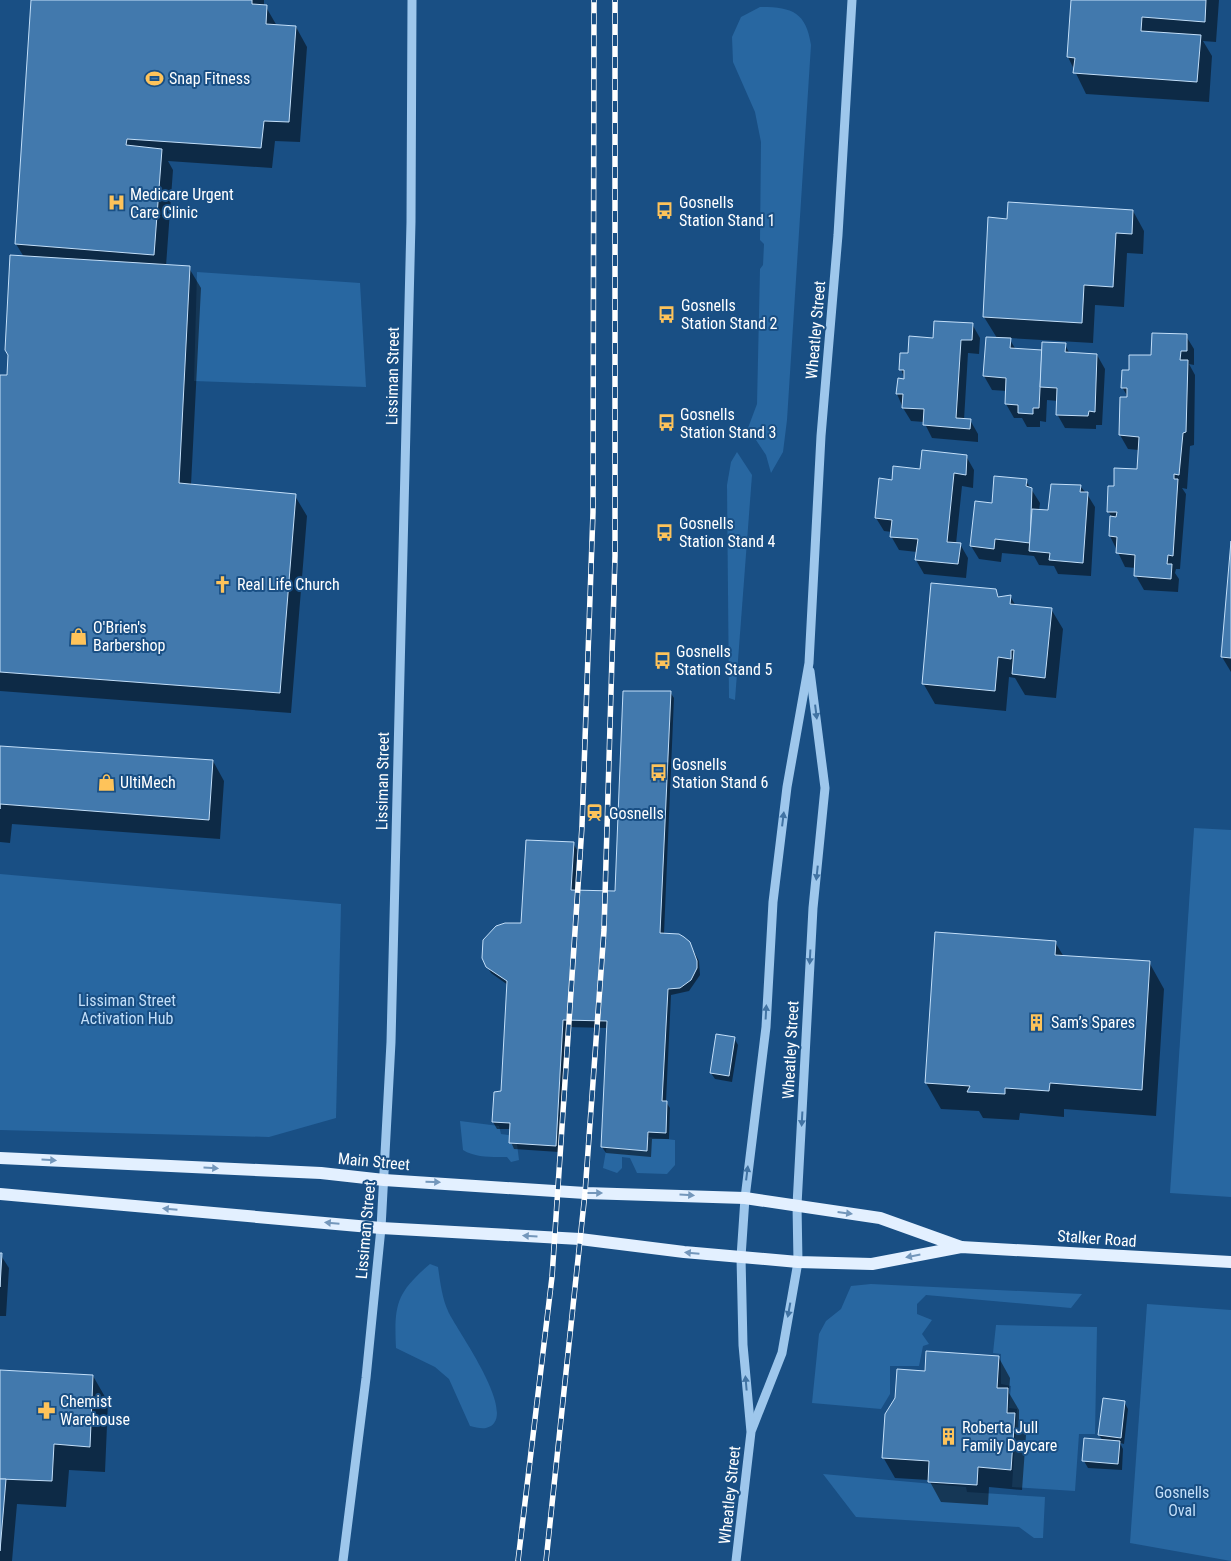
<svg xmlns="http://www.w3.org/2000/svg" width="1231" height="1561" viewBox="0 0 1231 1561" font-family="'Roboto Condensed',sans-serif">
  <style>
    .green { fill: #2867a1 }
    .shadow { fill: #0007 }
    .building { fill: #4279ad; stroke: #c3dff9 }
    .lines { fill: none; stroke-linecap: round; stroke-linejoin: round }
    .minor { stroke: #9ec7ec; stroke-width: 9 }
    .major { stroke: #e3f0ff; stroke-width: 12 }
    .rail-casing { stroke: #fff; stroke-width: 5.5 }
    .rail { stroke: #194f84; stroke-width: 4; stroke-dasharray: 11; stroke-linecap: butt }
    .oneway { fill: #4173a3 }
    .oneway2 { fill: #7497bb }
    .labels { text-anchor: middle; stroke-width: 4; stroke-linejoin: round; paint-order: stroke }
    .poi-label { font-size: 16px; fill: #fff; stroke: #194f84; text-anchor: start }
    .street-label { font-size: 16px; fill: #fff; stroke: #194f84 }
    .park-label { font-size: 16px; fill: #c3dff9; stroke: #194f84 }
  </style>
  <rect width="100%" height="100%" fill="#194f84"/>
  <g class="green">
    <path d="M760,7C792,7 806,12 811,45L787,420L783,452L771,473L766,455L748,428L757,404L760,269L763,265L764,244L760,240L761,142L755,112L733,62L732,37L741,17Z"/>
    <path d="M197,272L360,283L366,387L194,381Z"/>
    <path d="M737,452L752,475L735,700L729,698L727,485L731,462Z"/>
    <path d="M1194,828L1231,830V1197L1170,1193Z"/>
    <path d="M0,874L341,904L336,1118L269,1137L0,1130Z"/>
    <path d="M460,1121L499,1126L501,1134L516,1136L519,1160L511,1162L507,1157C493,1157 476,1158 463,1150Z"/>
    <path d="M609,1133L675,1140V1165L667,1174L637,1173L630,1158L622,1157V1168L617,1173L603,1168Z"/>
    <path d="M430,1264L438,1267C440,1281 442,1298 448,1311C455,1328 523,1419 486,1428C481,1429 475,1427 470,1426L449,1379L435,1367L396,1348C394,1305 396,1293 430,1264Z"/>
    <path d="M871,1284L1082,1294L1071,1308L926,1295L917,1304V1314L932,1320L922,1334L929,1344L923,1346L919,1366H890V1394L881,1409L812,1403L819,1334L826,1321L841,1309L851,1286Z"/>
    <path d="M1147,1304L1231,1310V1561L1130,1543Z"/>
    <path d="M996,1325L1097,1327L1095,1434H1079L1075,1491L1012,1487L1017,1409L1009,1408L1011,1386L1001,1384V1354L993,1353Z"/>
    <path d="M823,1474L966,1487L967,1492L1045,1497L1043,1538H1034L1019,1527L856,1517Z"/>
  </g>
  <g class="shadow">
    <path d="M32,0H264V6L266,7L277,26L296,27L307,47L300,142L275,141L272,168L168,161L173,170L166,266L189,268L201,288L191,485L295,496L307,516L291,713L0,691V377L8,376L24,257L16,244Z"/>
    <path d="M1072,0H1219L1216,42L1203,41L1212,56L1209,102L1086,94L1068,57Z"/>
    <path d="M1133,211L1144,231L1143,254L1127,253L1124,307L1095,305L1093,343L1009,338L1016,350L1043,352L1065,345L1070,354L1097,355L1105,369L1102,425H1096V429L1065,428L1057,414L1058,401L1047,400L1046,422L1040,421V427H1027L1022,418H1014L1006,404L1007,391L992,390L984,376L997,338L984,317L990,219L1009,220Z"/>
    <path d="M972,324L980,338L979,354L968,353L964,420H970L978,434V442L932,438L924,422L911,421L903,408L897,394L905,380L901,369L909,355L934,340Z"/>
    <path d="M1186,336L1194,349V365L1189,364L1195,375L1194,445L1190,446L1187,489L1182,488L1186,494L1180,569H1176L1175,573L1179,579L1178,592L1144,590L1136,576V568L1125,567L1110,536L1111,516L1108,511L1115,488L1138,470L1139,450L1128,449L1120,435L1121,398L1129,399L1122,387L1130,372Z"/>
    <path d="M966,456L974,470L973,488L962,486L956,544H960L968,558L966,578L924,574L916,560L917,552L899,550L891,536L892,532L884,531L876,518L893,481Z"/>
    <path d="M1026,481L1040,503L1039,511H1049L1080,486L1087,494L1095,507L1091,576L1058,574L1054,566L1039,565L1034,556L1002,553L1001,562L979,559L971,546L993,504Z"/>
    <path d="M1231,556V672L1222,657Z"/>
    <path d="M995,590L1000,598L1010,596L1016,606L1051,609L1063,629L1056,698L1025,695L1015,678L1009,677L1006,711L935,704L923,683Z"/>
    <path d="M670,692L674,698L664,934L689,943L699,961L700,975L689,991L671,995L666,1102L670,1108L669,1139H652L651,1157L606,1153L602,1147L608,1028L566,1027L559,1152L514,1149L511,1142V1129H497L493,1122L495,1093L503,1092L508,985L491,973L487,966L483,948L489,934L497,927L522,924L573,843L577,850L575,891L616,893Z"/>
    <path d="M0,747L213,761L224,781L220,839L12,824L10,843L0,842Z"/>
    <path d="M1055,942L1064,957L1149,962L1164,989L1156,1116L1064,1109V1117L1020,1113L1019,1120L983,1118L979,1111L941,1109L926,1083Z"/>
    <path d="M734,1038L738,1045L732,1082L715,1079L711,1073Z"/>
    <path d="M0,1254L9,1268L6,1316H0Z"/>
    <path d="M999,1358L1010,1378L1009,1393L1019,1410V1423L1026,1435L1022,1490L989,1487L988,1505L941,1502L929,1480L895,1478L883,1457L926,1373Z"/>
    <path d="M0,1371L93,1376L108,1402L105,1472L69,1470L66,1507L17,1504L12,1561H0Z"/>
    <path d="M1124,1402L1128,1409L1124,1444L1120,1443L1123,1449L1122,1470L1088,1468L1084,1461L1103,1441L1099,1435Z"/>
  </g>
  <g class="building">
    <path d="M31,0H252V4L267,5L266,24L296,26L289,122L264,121L261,148L127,139L126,145L162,149L154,255L15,244Z"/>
    <path d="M1071,0H1206L1205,22L1142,17L1141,31L1201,35L1197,82L1073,73L1075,58L1067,57Z"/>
    <path d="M1008,202L1133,210L1132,234L1116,233L1113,287L1084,285L1082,323L983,317L988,217L1007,219Z"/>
    <path d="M10,255L190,266L179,483L296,494L280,693L0,672V375H7L8,355L5,350Z"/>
    <path d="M934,321L973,323L972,340H961L956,418L971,419L970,429L923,425L924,409L902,408L903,394H896L898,378L904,379V370H899L900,353H908L909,336L933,338Z"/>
    <path d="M1152,333L1187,334V351H1181L1180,360H1188L1186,432L1183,433L1179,475L1174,474V479H1178L1173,556L1168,555L1167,564H1172L1171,579L1134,576L1135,555L1116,553L1117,537L1109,536L1110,516L1116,517L1117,512H1107L1108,486H1114V468L1137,469L1139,437L1119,435L1120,397H1127V388H1121L1122,370H1129V355H1151Z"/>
    <path d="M986,337L1011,338L1010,348L1042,350L1039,408H1033V414L1018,413V405L1005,404L1006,378L983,376Z"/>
    <path d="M1042,342L1066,343L1065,352L1097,354L1095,412L1089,411L1088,416L1056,415L1057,388L1040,387Z"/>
    <path d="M922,450L967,455L966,475L954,473L947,542L961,543L958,564L915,560L918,539L890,537L892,520L875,518L879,478L892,480L893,466L920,469Z"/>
    <path d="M994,476L1027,479L1026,486L1032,488L1030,543L995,539L994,549L970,546L975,501L992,503Z"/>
    <path d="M1051,484L1081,485L1080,492H1088L1083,563L1049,560L1050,553L1029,551L1032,509L1048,510Z"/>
    <path d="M1231,541V658L1221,657Z"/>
    <path d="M931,583L996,589L998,597L1011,595L1010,604L1052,608L1045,678L1012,674L1014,650H1011V659L998,657L995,691L922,684Z"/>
    <path d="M623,691H671L660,933L679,934L684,937L690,942L697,961V968L691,980L680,988L668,989L662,1101H667L666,1133L648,1132L647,1151L601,1147L607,1021L563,1020L556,1146L509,1143L510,1123L492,1122L494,1092L501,1091L507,981L486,967L482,958L483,940L496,926L505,923H521L526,840L574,842L571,890L615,891Z"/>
    <path d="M0,746L213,760L209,820L0,804V809Z"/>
    <path d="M935,932L1056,941L1055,955L1150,961L1142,1090L1050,1083L1049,1091L1005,1088V1094L967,1092L970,1086L925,1083Z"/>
    <path d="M716,1034L735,1037L729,1076L710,1073Z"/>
    <path d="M0,1253H2L0,1287Z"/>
    <path d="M926,1351L999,1356L997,1388H1008L1007,1413H1015L1011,1470L978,1467L977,1485L928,1482L929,1461L882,1458L885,1414L895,1398L897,1369L925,1371Z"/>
    <path d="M0,1370L93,1375L90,1447L54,1444L52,1481L0,1479Z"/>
    <path d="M1103,1398L1125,1401L1121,1438L1098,1435Z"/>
    <path d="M1084,1438L1120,1441L1118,1464L1082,1461Z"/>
    <path d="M0,1479H6L0,1551Z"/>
  </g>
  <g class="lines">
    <g class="minor">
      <path d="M752,1429L782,1353L798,1262L797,1205L813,908L825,788L810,671"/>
      <path d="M343,1561L366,1378L381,1228L391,1042L411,222L412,0"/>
      <path d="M736,1561L751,1432L743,1345L741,1257L745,1198L766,1027L773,902L787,787L809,663L821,436L838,235L852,0"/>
    </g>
    <g class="major">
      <path d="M0,1158L321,1173L384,1180L585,1193L745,1198L880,1218L961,1247"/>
      <path d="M0,1194L381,1228L580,1239L684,1252L798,1262L872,1264L961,1247L1231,1262"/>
    </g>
    <defs>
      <g id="rail">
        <path d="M518,1561L552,1277L582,826L593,512L594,0"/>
        <path d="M546,1561L585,1193L604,930L615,556V0"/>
      </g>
    </defs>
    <use href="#rail" class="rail-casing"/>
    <use href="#rail" class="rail"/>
  </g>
  <defs><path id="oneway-solid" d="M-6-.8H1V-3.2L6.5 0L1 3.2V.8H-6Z" transform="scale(1.25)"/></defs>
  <g class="oneway">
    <use href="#oneway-solid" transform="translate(816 712) rotate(83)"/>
    <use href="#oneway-solid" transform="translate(783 819) rotate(-83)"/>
    <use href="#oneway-solid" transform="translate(817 873) rotate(96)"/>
    <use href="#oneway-solid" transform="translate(810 957) rotate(93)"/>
    <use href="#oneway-solid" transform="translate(766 1012) rotate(-87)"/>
    <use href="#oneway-solid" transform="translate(802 1119) rotate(93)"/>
    <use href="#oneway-solid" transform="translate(747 1173) rotate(-83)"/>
    <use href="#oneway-solid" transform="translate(789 1310) rotate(100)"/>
    <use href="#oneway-solid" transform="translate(746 1383) rotate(-95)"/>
  </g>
  <g class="oneway2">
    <use href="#oneway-solid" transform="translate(49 1160) rotate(3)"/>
    <use href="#oneway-solid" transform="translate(211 1168) rotate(3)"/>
    <use href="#oneway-solid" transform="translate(433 1182) rotate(2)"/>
    <use href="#oneway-solid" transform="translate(595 1193)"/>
    <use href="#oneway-solid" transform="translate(687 1195) rotate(3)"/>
    <use href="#oneway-solid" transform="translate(170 1209) rotate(-175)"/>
    <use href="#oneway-solid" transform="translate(845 1213) rotate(7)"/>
    <use href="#oneway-solid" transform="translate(332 1223) rotate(-175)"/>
    <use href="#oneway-solid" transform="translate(530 1236) rotate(-177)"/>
    <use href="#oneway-solid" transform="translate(692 1253) rotate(-175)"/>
    <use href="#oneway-solid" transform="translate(913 1256) rotate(169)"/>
  </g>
  <defs>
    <symbol id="stadium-bare" viewBox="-9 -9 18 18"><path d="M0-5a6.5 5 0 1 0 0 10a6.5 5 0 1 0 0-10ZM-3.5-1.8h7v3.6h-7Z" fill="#fec35a" stroke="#194f84" stroke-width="2.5" paint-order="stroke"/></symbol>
    <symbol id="hospital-bare" viewBox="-9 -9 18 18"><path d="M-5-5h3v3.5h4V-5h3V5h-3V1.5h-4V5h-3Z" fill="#fec35a" stroke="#194f84" stroke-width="2.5" paint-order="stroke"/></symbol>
    <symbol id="bus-bare" viewBox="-9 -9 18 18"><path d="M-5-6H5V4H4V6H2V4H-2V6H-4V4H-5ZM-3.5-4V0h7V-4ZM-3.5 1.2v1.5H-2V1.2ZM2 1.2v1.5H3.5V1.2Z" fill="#fec35a" stroke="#194f84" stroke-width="2.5" paint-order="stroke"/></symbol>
    <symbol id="church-bare" viewBox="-9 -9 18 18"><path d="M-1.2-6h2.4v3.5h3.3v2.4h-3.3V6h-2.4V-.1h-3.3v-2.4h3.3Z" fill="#fec35a" stroke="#194f84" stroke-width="2.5" paint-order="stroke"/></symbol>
    <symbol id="shop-bare" viewBox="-9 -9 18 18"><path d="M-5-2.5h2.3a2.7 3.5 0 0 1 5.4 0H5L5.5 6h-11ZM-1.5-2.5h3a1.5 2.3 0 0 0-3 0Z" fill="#fec35a" stroke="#194f84" stroke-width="2.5" paint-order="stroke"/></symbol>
    <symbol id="station-bare" viewBox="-9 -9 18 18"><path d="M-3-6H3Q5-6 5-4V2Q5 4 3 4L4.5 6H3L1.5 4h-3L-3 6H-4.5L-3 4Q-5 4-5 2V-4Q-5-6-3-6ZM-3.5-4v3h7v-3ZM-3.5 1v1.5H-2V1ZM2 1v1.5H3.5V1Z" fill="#fec35a" stroke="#194f84" stroke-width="2.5" paint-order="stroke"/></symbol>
    <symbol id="building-bare" viewBox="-9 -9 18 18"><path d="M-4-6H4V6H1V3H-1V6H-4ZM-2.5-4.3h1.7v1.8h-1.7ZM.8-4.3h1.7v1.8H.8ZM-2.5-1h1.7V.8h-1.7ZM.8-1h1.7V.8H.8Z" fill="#fec35a" stroke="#194f84" stroke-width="2.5" paint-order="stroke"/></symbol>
    <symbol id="pharmacy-bare" viewBox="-9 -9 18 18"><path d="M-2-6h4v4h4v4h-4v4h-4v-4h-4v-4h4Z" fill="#fec35a" stroke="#194f84" stroke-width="2.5" paint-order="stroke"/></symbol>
  </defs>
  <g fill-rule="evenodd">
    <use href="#stadium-bare" x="142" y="66" width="25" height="25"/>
    <use href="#hospital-bare" x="104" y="190" width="25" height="25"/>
    <use href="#bus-bare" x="652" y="198" width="25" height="25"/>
    <use href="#bus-bare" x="654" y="302" width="25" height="25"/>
    <use href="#bus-bare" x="654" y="410" width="25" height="25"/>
    <use href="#bus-bare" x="652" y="520" width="25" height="25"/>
    <use href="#church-bare" x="210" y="572" width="25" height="25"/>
    <use href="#shop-bare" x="66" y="624" width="25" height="25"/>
    <use href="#bus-bare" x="650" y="648" width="25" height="25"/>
    <use href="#bus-bare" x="646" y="760" width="25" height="25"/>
    <use href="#shop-bare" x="94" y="770" width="25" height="25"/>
    <use href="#station-bare" x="582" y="800" width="25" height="25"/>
    <use href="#building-bare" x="1024" y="1010" width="25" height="25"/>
    <use href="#pharmacy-bare" x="34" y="1398" width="25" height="25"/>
    <use href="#building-bare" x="936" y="1424" width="25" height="25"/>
  </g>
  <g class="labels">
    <g class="poi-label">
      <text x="169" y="84">Snap Fitness</text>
      <text x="130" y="200">Medicare Urgent<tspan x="130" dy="18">Care Clinic</tspan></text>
      <text x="679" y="208">Gosnells<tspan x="679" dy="18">Station Stand 1</tspan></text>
      <text x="681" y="311">Gosnells<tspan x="681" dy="18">Station Stand 2</tspan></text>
      <text x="680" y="420">Gosnells<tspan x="680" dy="18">Station Stand 3</tspan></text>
      <text x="679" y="529">Gosnells<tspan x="679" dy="18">Station Stand 4</tspan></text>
      <text x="237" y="590">Real Life Church</text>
      <text x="93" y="633">O'Brien's<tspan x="93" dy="18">Barbershop</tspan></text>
      <text x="676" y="657">Gosnells<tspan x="676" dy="18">Station Stand 5</tspan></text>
      <text x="672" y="770">Gosnells<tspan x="672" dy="18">Station Stand 6</tspan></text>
      <text x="120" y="788">UltiMech</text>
      <text x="609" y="819">Gosnells</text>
      <text x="1051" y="1028">Sam’s Spares</text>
      <text x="60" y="1407">Chemist<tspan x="60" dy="18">Warehouse</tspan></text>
      <text x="962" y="1433">Roberta Jull<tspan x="962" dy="18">Family Daycare</tspan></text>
    </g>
    <g class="street-label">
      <text transform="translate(815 330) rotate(-85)" y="6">Wheatley Street</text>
      <text transform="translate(392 376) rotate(-89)" y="6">Lissiman Street</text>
      <text transform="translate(382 781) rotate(-89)" y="6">Lissiman Street</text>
      <text transform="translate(790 1050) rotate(-87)" y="6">Wheatley Street</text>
      <text transform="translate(374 1161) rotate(5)" y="6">Main Street</text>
      <text transform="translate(365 1230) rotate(-85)" y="6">Lissiman Street</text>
      <text transform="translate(1097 1238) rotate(4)" y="6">Stalker Road</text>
      <text transform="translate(729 1495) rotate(-84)" y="6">Wheatley Street</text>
    </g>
    <g class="park-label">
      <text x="127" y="1006">Lissiman Street<tspan x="127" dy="18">Activation Hub</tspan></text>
      <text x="1182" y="1498">Gosnells<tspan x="1182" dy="18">Oval</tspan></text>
    </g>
  </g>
</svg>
